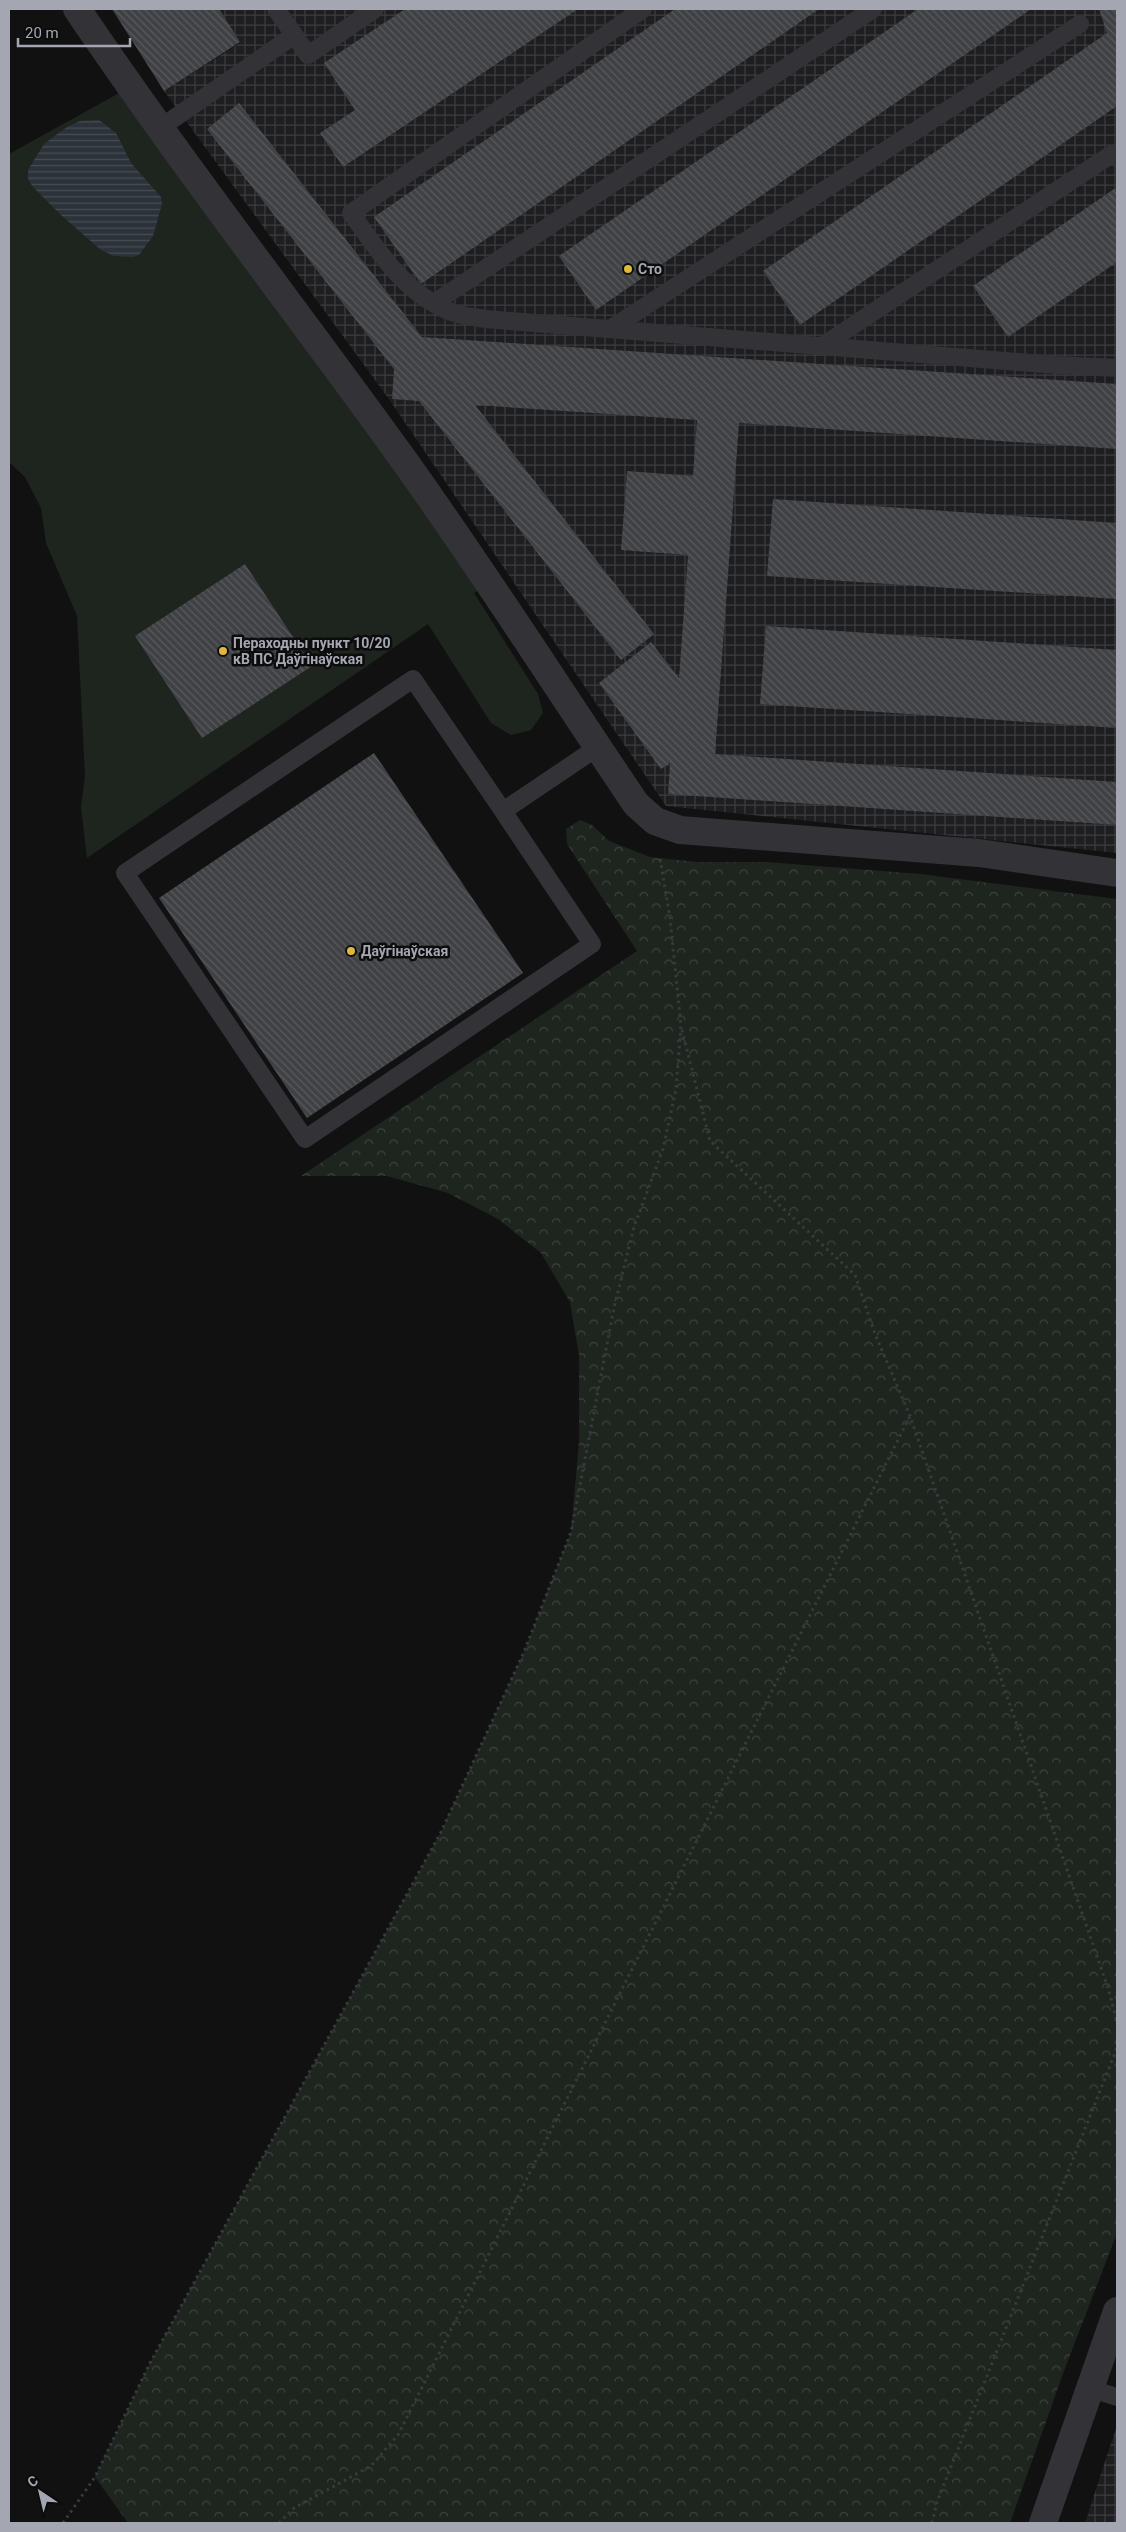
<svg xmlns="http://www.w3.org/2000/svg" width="1126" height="2532" viewBox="0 0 1126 2532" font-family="Roboto,sans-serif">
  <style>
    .industrial { fill: url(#industrial-grid) }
    .grass { fill: #1e251f }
    .park { fill: url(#park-crowns) }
    .water { fill: url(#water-rules) }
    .building { fill: url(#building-back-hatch) }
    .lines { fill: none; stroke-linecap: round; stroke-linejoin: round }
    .path { stroke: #393a3e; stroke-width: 3; stroke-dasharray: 2.5 4; stroke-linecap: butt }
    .service { stroke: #333337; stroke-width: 18 }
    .minor { stroke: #333337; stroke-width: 28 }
    .poi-dot { fill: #dfb93c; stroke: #0c0c0d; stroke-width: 2 }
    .labels { text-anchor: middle; stroke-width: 5; stroke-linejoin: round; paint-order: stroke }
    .poi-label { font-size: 14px; font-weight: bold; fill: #a4a7b2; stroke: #0c0c0d; text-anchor: start }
  </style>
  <defs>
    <pattern id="industrial-grid" width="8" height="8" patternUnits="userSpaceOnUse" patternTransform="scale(1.25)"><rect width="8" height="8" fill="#1e1d1f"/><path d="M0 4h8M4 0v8" fill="none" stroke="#3c3b3d"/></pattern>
    <pattern id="park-crowns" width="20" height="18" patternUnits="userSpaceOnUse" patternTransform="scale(1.25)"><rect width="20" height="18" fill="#1e251f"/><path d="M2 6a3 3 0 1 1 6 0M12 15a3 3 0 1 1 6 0" fill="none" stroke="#3c423d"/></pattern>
    <pattern id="water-rules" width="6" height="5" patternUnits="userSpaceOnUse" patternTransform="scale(1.25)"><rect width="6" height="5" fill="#2c323a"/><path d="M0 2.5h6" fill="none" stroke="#484d54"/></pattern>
    <pattern id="building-back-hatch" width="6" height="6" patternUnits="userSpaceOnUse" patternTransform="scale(1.25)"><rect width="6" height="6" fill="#404145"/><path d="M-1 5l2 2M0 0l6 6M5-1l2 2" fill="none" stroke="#595a5d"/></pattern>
  </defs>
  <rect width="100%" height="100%" fill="#111112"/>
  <g class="industrial">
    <path d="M219,9H1117V853L666,806L391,402L164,91L240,43Z"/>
    <path d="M1117,2426V2523H1085L1110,2446Z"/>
  </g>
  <path class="grass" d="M130,87L490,583L474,593L538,694L543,713L531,730L511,735L491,723L428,624L87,858L81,807L85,776L77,616L46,543L41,508L25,477L9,462V154Z"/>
  <path class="park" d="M580,820L592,825L609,841L650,857L698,862H766L920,874L1117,899V2233L1064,2371L1010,2523H128L95,2477L150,2363L441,1832L524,1652L571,1532L579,1442V1356L570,1302L541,1253L498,1219L448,1193L387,1176H301L637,951L567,844L566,829Z"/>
  <path class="water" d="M99,120L116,133L131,163L161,197L162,204L153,236L139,255L133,257L114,256L101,250L61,215L33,187L28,179V170L44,144L67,127L80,121Z"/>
  <g class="building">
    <path d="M112,9H219L240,42L164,91Z"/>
    <path d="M405,9H578L343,167L320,133L355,110L324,63Z"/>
    <path d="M675,9H819L421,284L374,217Z"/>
    <path d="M918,9H1031L596,310L559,256Z"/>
    <path d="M1099,9H1117V106L800,325L763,271L1107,33Z"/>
    <path d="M239,103L422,337L1117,384V449L739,423L715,754L1117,782V825L668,794L670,763L661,769L599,683L651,642L679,678L688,555L621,550L627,471L693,476L697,420L475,405L654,634L621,660L419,401L392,399L394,369L207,129Z"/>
    <path d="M1117,187V262L1008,337L973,286Z"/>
    <path d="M773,499L1117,523V599L767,576Z"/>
    <path d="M245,564L312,666L202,738L135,636Z"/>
    <path d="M766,626L1117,650V728L760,704Z"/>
    <path d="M374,753L523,973L307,1118L159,898Z"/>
  </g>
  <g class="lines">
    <g class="path">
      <path d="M682,1030L710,1141L855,1275L875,1334L910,1416L1109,1991L1117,2022"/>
      <path d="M63,2523L95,2477L150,2363L441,1832L524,1652L571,1532L614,1308L634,1227L663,1149L676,1089L681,1026L670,918L660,858"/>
      <path d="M279,2523L294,2508L371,2466L398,2435L910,1416"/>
      <path d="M932,2523L937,2502L1117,2048"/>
    </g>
    <g class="service">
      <path d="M276,9L308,55L375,9"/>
      <path d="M643,9L351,213C379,252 404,293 451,312C461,316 474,317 485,319L1056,365L1117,368"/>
      <path d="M160,128L293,36"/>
      <path d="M434,303L873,9"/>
      <path d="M610,329L1080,24"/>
      <path d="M822,346L1112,154"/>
      <path d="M503,811L592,944L305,1139L125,873L413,679L503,811L598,747"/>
      <path d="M1091,2389L1117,2397"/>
    </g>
    <g class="minor">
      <path d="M77,9C179,160 291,304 398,452C481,567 557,687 636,804L655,821L680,830L979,853L1117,873"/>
      <path d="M1043,2523L1117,2311"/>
    </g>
  </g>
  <g class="poi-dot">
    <circle cx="628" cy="269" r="5"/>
    <circle cx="223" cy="651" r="5"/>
    <circle cx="351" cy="951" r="5"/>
  </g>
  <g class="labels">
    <g class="poi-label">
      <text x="638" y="274">Сто</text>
      <text x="233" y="648">Пераходны пункт 10/20<tspan x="233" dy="16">кВ ПС Даўгінаўская</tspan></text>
      <text x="361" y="956">Даўгінаўская</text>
    </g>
  </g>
  <rect width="1126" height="2532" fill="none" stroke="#a4a7b2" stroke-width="20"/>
  <g transform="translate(40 2492) rotate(325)" stroke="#0c0c0d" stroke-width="4" paint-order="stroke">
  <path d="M0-4L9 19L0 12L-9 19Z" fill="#a4a7b2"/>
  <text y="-8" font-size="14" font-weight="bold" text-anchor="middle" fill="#a4a7b2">С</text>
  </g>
  <path d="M18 38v8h112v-8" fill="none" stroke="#a4a7b2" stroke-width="2.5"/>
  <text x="25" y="38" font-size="15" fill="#a4a7b2" stroke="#0c0c0d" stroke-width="4" paint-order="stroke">20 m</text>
</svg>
